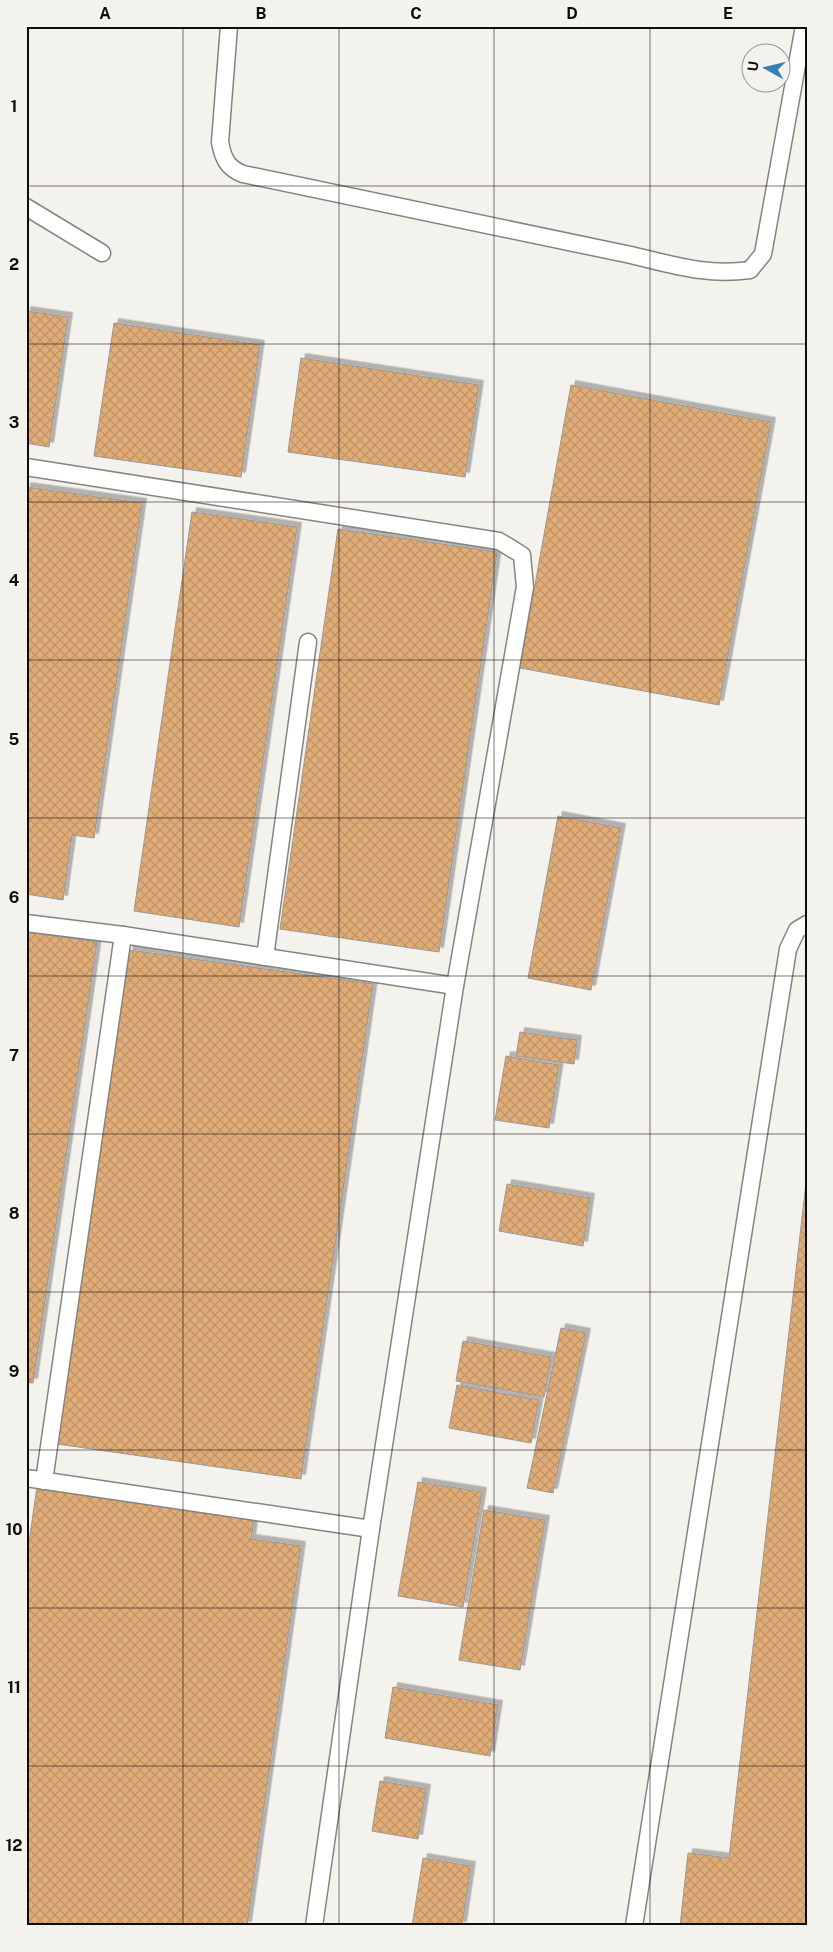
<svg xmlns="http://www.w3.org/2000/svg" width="833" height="1952" viewBox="0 0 833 1952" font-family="'Public Sans',sans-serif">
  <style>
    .building { fill: url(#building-cross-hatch); stroke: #9b9894; filter: url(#shadow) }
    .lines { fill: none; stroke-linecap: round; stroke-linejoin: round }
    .service-casing { stroke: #868480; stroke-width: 19 }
    .service { stroke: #fff; stroke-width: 16 }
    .grid { fill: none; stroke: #0e0d0b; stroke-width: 1; stroke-opacity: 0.55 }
    .neatline { fill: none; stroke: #0e0d0b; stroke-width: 2 }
    .grid-label { font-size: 16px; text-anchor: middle; font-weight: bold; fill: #0e0d0b }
  </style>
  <defs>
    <pattern id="building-cross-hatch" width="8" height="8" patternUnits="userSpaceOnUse" patternTransform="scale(1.25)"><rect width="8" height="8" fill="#e0ac77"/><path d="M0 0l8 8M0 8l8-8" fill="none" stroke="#bf9366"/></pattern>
    <filter id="shadow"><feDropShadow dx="4.5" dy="-4.5" stdDeviation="0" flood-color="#0004"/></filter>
  </defs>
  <rect width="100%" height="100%" fill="#f4f2ed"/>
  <g class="building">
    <path d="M26,311L68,317L49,447L26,443Z"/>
    <path d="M114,323L260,345L241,477L94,456Z"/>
    <path d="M301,358L479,385L465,477L288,452Z"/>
    <path d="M571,385L771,422L719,705L520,668Z"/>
    <path d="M26,487L142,503L94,838L72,835L63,900L26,894Z"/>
    <path d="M192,512L297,527L239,927L134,911Z"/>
    <path d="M338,529L497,552L439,952L280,929Z"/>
    <path d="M558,816L621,828L591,990L528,978Z"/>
    <path d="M26,932L97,942L33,1383L26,1382Z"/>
    <path d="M129,950L373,984L301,1479L57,1444Z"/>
    <path d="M520,1032L577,1040L574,1064L516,1056Z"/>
    <path d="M506,1056L559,1065L549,1128L495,1120Z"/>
    <path d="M807,1174V1926H680L688,1853L729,1858Z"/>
    <path d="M507,1184L590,1198L583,1246L499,1231Z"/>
    <path d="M561,1328L586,1333L553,1493L527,1488Z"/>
    <path d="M463,1341L551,1357L544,1397L456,1381Z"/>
    <path d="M457,1385L539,1400L531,1443L449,1428Z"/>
    <path d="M418,1482L482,1492L463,1607L398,1596Z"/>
    <path d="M37,1487L254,1519L251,1539L301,1546L247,1926H26V1562Z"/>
    <path d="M484,1510L545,1520L520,1670L459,1660Z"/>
    <path d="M393,1687L498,1705L490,1756L385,1738Z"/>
    <path d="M380,1781L426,1789L418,1839L372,1831Z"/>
    <path d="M423,1858L471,1866L462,1926H412Z"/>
  </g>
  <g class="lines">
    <defs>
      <g id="service">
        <path d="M229,26L220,142C223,158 227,168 243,174L631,255C674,265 706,276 750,270L763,254L804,26"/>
        <path d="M26,207L102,253"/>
        <path d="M26,467L499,541L522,555L525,587L455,986L371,1529L314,1926"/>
        <path d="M26,923L123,935L455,986"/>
        <path d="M265,957L308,642"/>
        <path d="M26,1478L371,1529"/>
        <path d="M44,1481L123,935"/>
        <path d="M634,1926L788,949L797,930L807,924"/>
      </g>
    </defs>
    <use href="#service" class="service-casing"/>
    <use href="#service" class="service"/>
  </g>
  <path class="grid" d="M183,26V1926M339,26V1926M494,26V1926M650,26V1926M26,186H807M26,344H807M26,502H807M26,660H807M26,818H807M26,976H807M26,1134H807M26,1292H807M26,1450H807M26,1608H807M26,1766H807"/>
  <rect width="833" height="1952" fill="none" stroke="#f4f2ed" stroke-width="55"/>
  <g transform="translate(766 68) rotate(278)"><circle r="24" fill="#f4f2ed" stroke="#989693"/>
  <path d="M0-4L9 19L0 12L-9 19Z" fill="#367fb3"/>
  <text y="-8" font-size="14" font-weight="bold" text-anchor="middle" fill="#0e0d0b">U</text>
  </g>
  <rect x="28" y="28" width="778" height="1896" class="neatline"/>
  <g class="grid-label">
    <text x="105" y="19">A</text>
    <text x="261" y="19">B</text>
    <text x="416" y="19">C</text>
    <text x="572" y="19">D</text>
    <text x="728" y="19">E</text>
    <text x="14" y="112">1</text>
    <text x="14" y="270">2</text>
    <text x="14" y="428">3</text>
    <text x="14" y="586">4</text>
    <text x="14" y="745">5</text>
    <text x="14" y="903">6</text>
    <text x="14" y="1061">7</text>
    <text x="14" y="1219">8</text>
    <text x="14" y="1377">9</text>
    <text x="14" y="1535">10</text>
    <text x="14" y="1693">11</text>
    <text x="14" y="1851">12</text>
  </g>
</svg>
